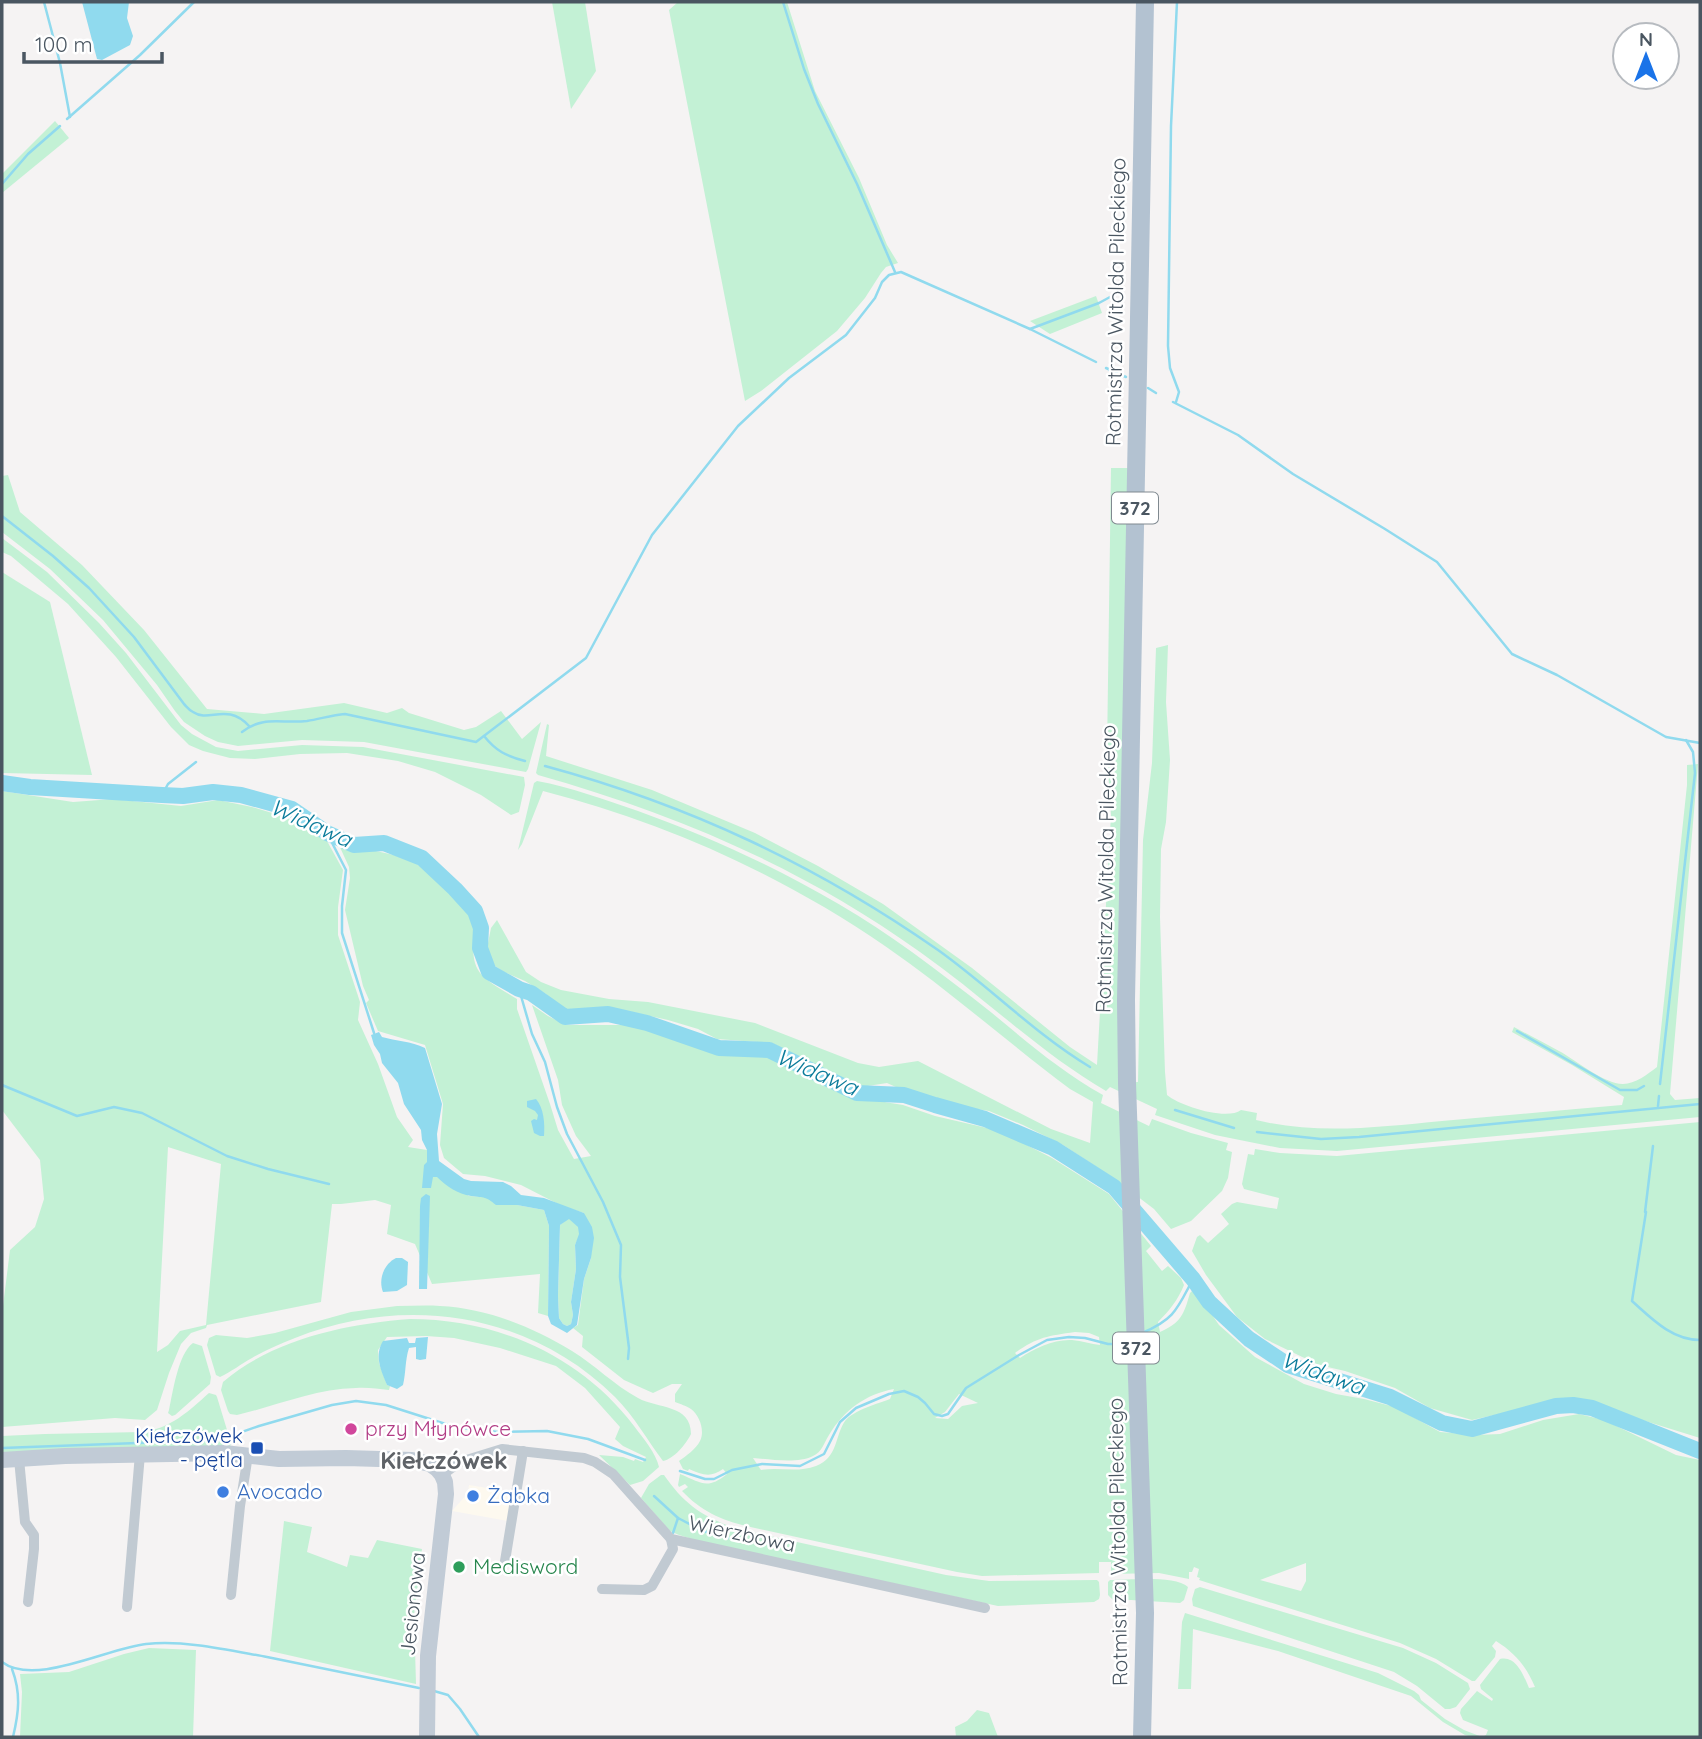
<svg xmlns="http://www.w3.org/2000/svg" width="1702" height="1739" viewBox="0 0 1702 1739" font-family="Quicksand,sans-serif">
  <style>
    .commercial { fill: #fdf9ef }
    .green { fill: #c3f1d5; fill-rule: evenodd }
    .water { fill: #90daee; fill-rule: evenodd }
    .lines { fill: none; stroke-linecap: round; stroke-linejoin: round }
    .stream { stroke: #90daee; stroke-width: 2.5 }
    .river { stroke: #90daee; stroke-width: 16 }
    .street { stroke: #c1cad2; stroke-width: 10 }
    .secondary { stroke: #c1cbd6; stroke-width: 16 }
    .primary { stroke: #b3c2d1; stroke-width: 18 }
    .hotel-dot { fill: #d1479c; stroke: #fff; stroke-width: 2.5 }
    .transit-dot { fill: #1a4fb4; stroke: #fff; stroke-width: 2.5 }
    .shop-dot { fill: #3f7fe0; stroke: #fff; stroke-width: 2.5 }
    .leisure-dot { fill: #2e9e5b; stroke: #fff; stroke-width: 2.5 }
    .labels { text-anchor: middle; stroke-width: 5; stroke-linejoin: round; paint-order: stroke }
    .shield { fill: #fff; stroke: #808990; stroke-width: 2 }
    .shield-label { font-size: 19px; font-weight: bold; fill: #4a5661 }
    .street-label { font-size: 21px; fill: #4a5661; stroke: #fff }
    .hotel-label { font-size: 21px; fill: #b23c85; stroke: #fff; text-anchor: start }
    .transit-label { font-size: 21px; fill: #164399; stroke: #fff; text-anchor: end }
    .shop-label { font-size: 21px; fill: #366cbe; stroke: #fff; text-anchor: start }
    .leisure-label { font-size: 21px; fill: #27864d; stroke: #fff; text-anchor: start }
    .water-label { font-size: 23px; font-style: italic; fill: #0c7c9b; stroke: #fff }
    .quarter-label { font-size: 24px; font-weight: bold; fill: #5f6368; stroke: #fff }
  </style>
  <rect width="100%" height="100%" fill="#f5f3f3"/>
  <path class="commercial" d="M469,1485L512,1492L508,1521L452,1511L468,1493Z"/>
  <g class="green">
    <path d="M552,2H585L596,71L571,109Z"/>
    <path d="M678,2H787L815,91L859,178L887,245L898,263L886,267L881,273L865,298L837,331L761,391L745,401L669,10Z"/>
    <path d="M55,121L69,138L2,193V174Z"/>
    <path d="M1096,296L1102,313L1050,334L1030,321Z"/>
    <path d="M1111,468H1128L1118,1083L1138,1082L1143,840L1152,763L1156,648L1168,645L1166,702L1170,760L1166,822L1161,849L1160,917L1165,1072L1167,1095C1180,1106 1227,1121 1241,1110L1257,1113L1256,1120C1317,1135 1379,1127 1442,1121C1502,1116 1562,1110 1622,1105L1624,1097L1572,1065L1512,1032L1514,1027C1529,1035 1544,1043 1559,1051C1576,1060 1604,1084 1623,1084C1635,1084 1648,1074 1657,1067L1687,785V765L1698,764L1670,1094L1675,1100L1700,1098V1117L1337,1151L1280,1148L1215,1135L1155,1115L1157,1109L1110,1087L1106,1091C1039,1052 984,997 920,952C803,868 676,814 538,775L536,773L547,724L549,725L546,756L652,790L755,833L818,866L883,904L972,968L1070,1047L1097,1065L1111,815L1107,752Z"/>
    <path d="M8,475L20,512L82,565L144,630L207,709L264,714L344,703L387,713L402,708L409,713L464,730L476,727L501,711L522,739L541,722L528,769L526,772L364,742L302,740L238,746L218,742L205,736L184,722L175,711L157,685L103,620L50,569L2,532V476Z"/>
    <path d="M2,538L47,572L99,623L126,653L181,725L192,734L216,747L238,751L302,745L363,747L524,777L525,785L519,812L511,815L481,795L435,772L398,761L347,753L300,754L255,759L230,758L203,751L189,745L171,727L116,657L68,604L11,556L2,552Z"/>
    <path d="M2,572L50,602L92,775L2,773Z"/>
    <path d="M537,781C571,787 605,800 638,811C735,846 829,892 912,952C939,972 966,992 992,1013C1028,1043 1062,1072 1103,1095L1101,1103L1149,1126L1152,1119L1191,1133L1228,1143L1226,1150L1232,1152L1228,1178L1222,1191L1191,1221L1171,1229L1154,1209L1112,1177L1063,1145L1023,1125L989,1111L953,1105L914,1091L898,1088L887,1083L861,1087L851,1084L772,1043L717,1039L698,1029L668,1020L614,1008L568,1011L557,1007L546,994L525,981L504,972L495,966L489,955L487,948L491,928L497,920L526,972L541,982L561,990L609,999L648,1002L755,1023L858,1063L879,1067L918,1061L1051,1129L1090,1143L1093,1102L1070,1089C1007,1042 949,990 885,946C782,875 664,822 543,791L522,844L518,850L534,783Z"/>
    <path d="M2,791L73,802L113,799L181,806L218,800L252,807L282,816L303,824L327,841L343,870L338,907V935L360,1002L358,1020L378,1064L397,1117L413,1140L408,1147L427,1150L428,1162L424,1176L438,1177L469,1196L487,1197L497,1205H517L544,1210L549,1226L548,1316L538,1313L540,1274L432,1284L415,1244L387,1234L391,1205L375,1200L341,1204H332L321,1302L207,1325L206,1328L191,1333L181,1344L169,1373L157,1410L145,1420L115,1418L2,1427V1314L10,1250L35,1227L44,1199L40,1160L2,1110ZM168,1147L221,1164L206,1325L180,1331L168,1345L157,1352Z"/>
    <path d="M338,843L354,850L376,851L394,855L415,863L431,873L464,907L475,924C469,974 477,974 517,999V1009L550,1104L558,1130L574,1159L591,1156L576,1136L562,1105L558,1080L532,1005L548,1016L566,1025H625L657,1032L720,1056L758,1054L774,1059L855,1099L872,1100L903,1105L935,1116L987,1128L1013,1138L1052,1158L1109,1194L1151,1246L1146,1251L1162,1271L1168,1266L1181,1278L1184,1285C1178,1300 1169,1311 1158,1322L1160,1332C1181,1323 1184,1314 1190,1293L1192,1291L1202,1300L1219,1325L1255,1357L1304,1384L1336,1394L1364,1399L1395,1407L1440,1432L1476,1435L1500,1434L1543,1420L1579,1414L1604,1420L1676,1455L1700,1460V1737H1473L1465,1735L1443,1722L1411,1696L1278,1651L1193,1629L1191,1689H1178L1182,1622L1185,1613L1378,1673L1414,1691L1419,1695L1421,1700L1445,1719L1464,1730L1482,1737L1486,1735L1488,1730L1463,1720L1460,1713L1461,1709L1477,1691L1492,1701L1493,1699L1481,1689L1480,1685L1500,1659C1516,1655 1524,1676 1529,1688L1535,1687C1526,1666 1515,1653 1496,1641L1492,1646L1496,1651L1495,1657L1475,1681H1472L1436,1659L1400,1643L1199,1580L1200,1578L1197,1577L1199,1569L1194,1567L1192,1572H1189V1579L1159,1573L1111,1574V1562H1099V1573L982,1576L957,1572L746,1526C721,1520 701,1511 682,1491L688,1487L685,1484L679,1487L678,1485L680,1474C702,1483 707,1490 727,1474L723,1469C711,1478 702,1475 689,1469L688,1471L683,1469L679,1461C686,1456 696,1449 700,1441C705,1431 700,1416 691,1409C687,1406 680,1404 675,1402V1394L682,1384H672L653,1393L624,1380L582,1347L583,1336L573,1328L578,1325L584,1279L591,1258L584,1213L562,1206L521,1185L485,1176L463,1174L444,1158L440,1145L443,1104L425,1045L378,1031L366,1003L369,1000L363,986L345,910L350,878L349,867ZM1075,1332L1089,1333L1099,1337L1100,1345C1091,1344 1082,1341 1072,1340C1054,1339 1035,1348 1020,1358L1015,1353C1037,1337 1048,1336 1075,1332ZM894,1389L890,1399C877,1404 854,1410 845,1421C835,1435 838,1458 816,1466C798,1473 780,1467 761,1470L753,1458C770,1459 797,1464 813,1456C822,1452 824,1443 829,1435C844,1410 866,1394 894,1389ZM959,1394L978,1403L962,1406L948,1419L935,1418L945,1412ZM1306,1563V1581L1301,1591L1260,1580Z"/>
    <path d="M1700,1122V1438L1571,1398L1472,1420L1430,1408L1395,1388L1345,1371L1319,1365L1265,1339L1237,1317L1206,1275L1192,1251L1197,1237L1200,1235L1208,1243L1229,1224L1221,1214L1232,1204L1237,1202L1277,1209L1279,1198L1244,1189L1242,1184L1248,1154L1254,1155L1255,1149L1280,1153L1337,1156Z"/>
    <path d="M569,1218L579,1227L580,1234L575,1245L576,1269L571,1302L573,1315L571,1324L567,1326L563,1324L559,1318L558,1296L560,1225Z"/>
    <path d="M397,1306C411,1306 426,1305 440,1306C486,1308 533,1327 572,1351C595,1365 614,1385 638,1398C658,1409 691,1404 691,1434C686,1444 674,1459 663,1461C647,1440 635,1417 615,1397C530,1313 406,1294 295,1338C280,1344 266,1350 252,1358C241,1364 231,1372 220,1377L216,1375L207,1345L209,1338L216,1335L247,1338L275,1333L351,1312Z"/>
    <path d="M410,1319C498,1319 581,1356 634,1426C643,1438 656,1453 659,1467L643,1481L630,1485L599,1455L623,1457L634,1461L635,1459L643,1462L646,1457L623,1446L615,1439L620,1427L585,1388L556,1366L500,1348L454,1338L426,1336L387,1337L378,1350L379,1363L387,1385L390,1386L389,1390C378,1389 367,1387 356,1388C314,1389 276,1406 237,1415L230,1414L228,1411L221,1390L223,1382C273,1339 346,1324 410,1319Z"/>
    <path d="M193,1343L202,1346L211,1377L210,1384L175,1415L172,1416L168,1413L169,1410C173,1392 178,1354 193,1343Z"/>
    <path d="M209,1393L216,1395L217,1397L231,1443L230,1447L2,1455V1436L45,1434L142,1432C170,1429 189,1411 209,1393Z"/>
    <path d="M661,1475H664C684,1504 704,1518 738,1529L946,1575L989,1581L1097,1580L1099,1582L1100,1595L1099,1599L1094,1602L998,1606L705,1543L679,1535L670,1531L641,1498L649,1484Z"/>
    <path d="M284,1521L312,1527L307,1552L347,1567L350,1555L368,1558L377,1540L422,1549L414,1615L416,1684L270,1651Z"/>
    <path d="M1110,1580C1129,1580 1175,1575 1188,1587L1184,1600L1180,1603L1131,1600L1114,1601L1108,1595V1582Z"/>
    <path d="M1200,1587L1403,1648L1436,1663L1468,1683L1470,1689L1456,1707L1450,1709H1445L1417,1686L1394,1672L1193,1606L1192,1599L1195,1589Z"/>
    <path d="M149,1648L196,1650L193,1737H20L22,1692L20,1674L69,1672L124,1654Z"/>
    <path d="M977,1710L989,1713L998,1737H956L955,1727L967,1721Z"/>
  </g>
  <g class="water">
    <path d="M82,2H129L127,18L133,36L130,45L102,60L97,59Z"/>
    <path d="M379,1032L382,1037C396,1041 411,1041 425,1048L442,1104L437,1134L439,1161L464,1179L471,1181L503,1182L511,1186L521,1195L544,1198L584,1213L592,1227L594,1238L591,1258L584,1279L577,1325L567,1333L551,1324L548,1316L549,1226L544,1210L517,1205H496C485,1196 485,1198 471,1196C458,1194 446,1186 437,1177H433L431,1188H422L424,1165L427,1162V1150L422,1140L421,1130L404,1104L398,1083L382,1063L380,1054L374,1045L371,1035ZM569,1219L578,1227L579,1234L575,1245L576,1269L571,1302L573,1315L571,1324L567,1326L563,1324L559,1318L558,1296L560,1225Z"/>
    <path d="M536,1099C544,1108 545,1124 544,1136H540L534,1133L531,1121L534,1119L537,1120L538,1115L535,1111L527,1107V1101Z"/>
    <path d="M426,1194L430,1196L427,1289H419L420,1206L421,1198Z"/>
    <path d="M396,1258H402L408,1262L407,1285L397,1291L383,1292C378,1279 384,1264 396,1258Z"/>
    <path d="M428,1337L426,1359L420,1360L416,1359V1347L409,1348C405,1360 406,1373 403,1385L397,1389L387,1385C381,1370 374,1356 383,1341L407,1338L409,1343H415L416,1338Z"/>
  </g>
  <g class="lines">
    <g class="stream">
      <path d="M44,2L60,63L70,117"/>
      <path d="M783,2L804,69L818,104L857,184L895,272"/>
      <path d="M67,119L140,55L194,2"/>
      <path d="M2,184L28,154L60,126"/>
      <path d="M1030,329L1099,303L1110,297"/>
      <path d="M1106,368L1126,377"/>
      <path d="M1148,388L1156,393"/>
      <path d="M1173,402L1238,435L1293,474L1385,529L1437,562L1512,654L1557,675L1666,737L1700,743"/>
      <path d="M1176,402L1179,392L1170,368L1168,346L1171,126L1177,2"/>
      <path d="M2,516L53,556L89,588L134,637L184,704C187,707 189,710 193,712C209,723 227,702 249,726"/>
      <path d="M242,732C264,715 281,724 307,721C320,719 332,715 345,714L476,742L586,658L652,535L738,426L789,378L846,335L875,298L882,282L889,275L901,272L1030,329L1096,362"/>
      <path d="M484,736C496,751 506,756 525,761"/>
      <path d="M545,766C689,805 816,865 938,950C990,987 1035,1034 1090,1067"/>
      <path d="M162,795L168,784L196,762"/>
      <path d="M327,833L346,870L342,906V933L374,1033"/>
      <path d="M519,989L532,1034L545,1062L557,1107L567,1134L603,1202L621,1245L620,1277L629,1348L628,1359"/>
      <path d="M1517,1031L1620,1090H1637L1644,1086"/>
      <path d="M1660,1084L1695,773L1693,752L1686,740"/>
      <path d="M2,1085L77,1116L114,1107L142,1113L227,1156L268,1169L329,1184"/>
      <path d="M1658,1106L1659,1096"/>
      <path d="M1175,1110L1234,1128"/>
      <path d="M1257,1132L1321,1139L1359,1137L1700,1104"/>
      <path d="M1645,1212L1653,1146"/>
      <path d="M1646,1212L1632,1301C1652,1319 1672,1340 1700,1340"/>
      <path d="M1142,1333C1175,1319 1177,1309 1193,1279"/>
      <path d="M2,1448L219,1440L259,1426L332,1405L356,1401L386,1405L455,1427L498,1432L547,1431L588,1439L645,1460"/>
      <path d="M680,1471L705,1479H714L732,1470L762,1464L800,1466L824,1454L840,1422L856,1408L889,1394L904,1391L918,1397L925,1403L934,1414L942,1416L948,1414L966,1388L1019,1355L1047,1340L1069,1337L1085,1338L1108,1344H1118L1130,1339"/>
      <path d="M654,1496L678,1518"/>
      <path d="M673,1533L678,1518L703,1531L728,1538"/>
      <path d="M2,1662C35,1687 108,1648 146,1644C186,1640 228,1650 267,1657C318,1667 368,1678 419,1688"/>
      <path d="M12,1669C21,1693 19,1712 13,1737"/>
      <path d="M434,1691L448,1695L460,1709L479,1737"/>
    </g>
    <path class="river" d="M2,783L30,787L162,795L183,796L213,792L241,795L292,809L327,833L354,845L384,843L422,858L455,889L475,911L481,928L480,948L489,972L519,989L531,993L565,1017L608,1014L647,1023L719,1048L769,1050L857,1093L904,1095L935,1105L985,1119L1053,1148L1114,1187L1193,1279L1209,1302L1249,1339L1288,1365L1390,1397L1442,1423L1472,1429L1556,1406L1573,1405L1592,1408L1700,1451"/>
    <g class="street">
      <path d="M19,1459L25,1522L34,1535V1549L28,1602"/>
      <path d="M442,1475L460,1462L502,1449L584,1458L595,1462L613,1474L671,1539L985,1608"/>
      <path d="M505,1561L523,1451"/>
      <path d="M602,1589L644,1590L652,1586L673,1549L671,1539"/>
      <path d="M231,1595L240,1506L248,1455"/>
      <path d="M127,1607L140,1454"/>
    </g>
    <path class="secondary" d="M2,1460L65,1456L224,1453L279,1459L346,1458L412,1460L430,1464L437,1469L442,1475L445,1482L446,1494L428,1656L427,1737"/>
    <path class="primary" d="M1142,1737L1145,1613L1127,1083L1126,1000L1145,2"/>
  </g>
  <circle class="hotel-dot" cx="351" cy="1429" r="7"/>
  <rect class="transit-dot" x="250" y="1441" width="14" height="14" rx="3.5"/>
  <g class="shop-dot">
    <circle cx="223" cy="1492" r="7"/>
    <circle cx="473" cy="1496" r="7"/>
  </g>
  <circle class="leisure-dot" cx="459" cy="1567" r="7"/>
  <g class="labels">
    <g class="shield">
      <rect x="1112" y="492.5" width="46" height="31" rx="5"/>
      <rect x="1113" y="1332.5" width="46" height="31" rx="5"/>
    </g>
    <g class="shield-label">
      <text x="1135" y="515">372</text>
      <text x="1136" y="1355">372</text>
    </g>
    <g class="street-label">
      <text transform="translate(1116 302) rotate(-89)" y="7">Rotmistrza Witolda Pileckiego</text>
      <text transform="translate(1106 869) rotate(-89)" y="7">Rotmistrza Witolda Pileckiego</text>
      <text transform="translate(742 1534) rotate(12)" y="7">Wierzbowa</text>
      <text transform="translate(1118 1542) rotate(-91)" y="7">Rotmistrza Witolda Pileckiego</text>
      <text transform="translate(413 1604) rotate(-84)" y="7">Jesionowa</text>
    </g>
    <g class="hotel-label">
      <text x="365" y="1436">przy Młynówce</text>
    </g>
    <g class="transit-label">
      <text x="243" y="1443">Kiełczówek<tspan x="243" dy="24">- pętla</tspan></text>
    </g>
    <g class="shop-label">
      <text x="237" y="1499">Avocado</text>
      <text x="487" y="1503">Żabka</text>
    </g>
    <g class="leisure-label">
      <text x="473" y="1574">Medisword</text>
    </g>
    <g class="water-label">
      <text transform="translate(311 823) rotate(24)" y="8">Widawa</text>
      <text transform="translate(817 1072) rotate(23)" y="8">Widawa</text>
      <text transform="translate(1323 1373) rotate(20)" y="8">Widawa</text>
    </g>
    <g class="quarter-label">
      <text x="444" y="1469">Kiełczówek</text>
    </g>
  </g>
  <rect width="1702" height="1739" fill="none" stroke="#4a5661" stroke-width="7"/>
  <g transform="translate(1646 56)"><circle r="33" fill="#ffffff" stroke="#b7bbc0" stroke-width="2"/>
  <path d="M0-5L12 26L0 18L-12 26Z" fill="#1a73e8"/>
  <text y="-10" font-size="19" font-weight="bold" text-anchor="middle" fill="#4a5661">N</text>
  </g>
  <path d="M24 52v10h138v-10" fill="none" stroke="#4a5661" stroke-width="3.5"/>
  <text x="35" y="52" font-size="21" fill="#4a5661" stroke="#ffffff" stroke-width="5" paint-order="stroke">100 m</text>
</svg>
